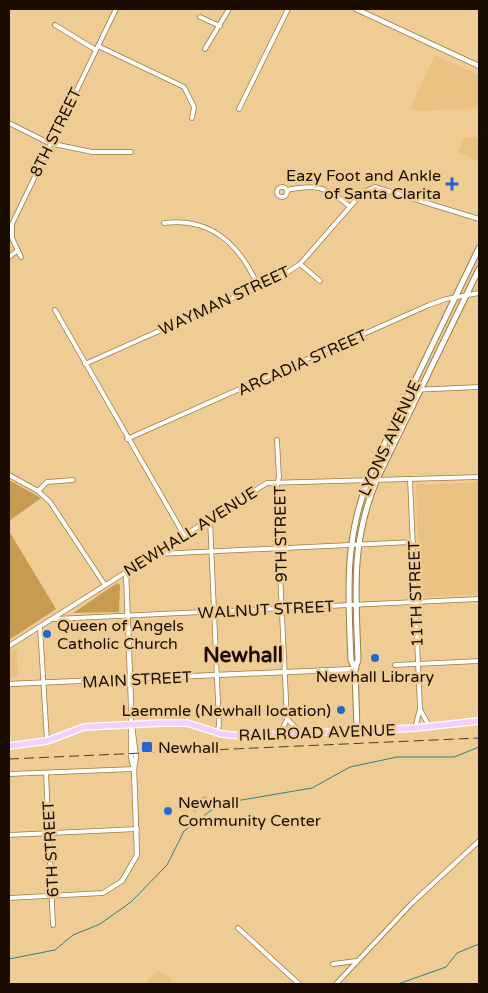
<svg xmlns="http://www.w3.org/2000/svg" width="488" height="993" viewBox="0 0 488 993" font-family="'Varela Round',sans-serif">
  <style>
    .built { fill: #e9c181 }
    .green { fill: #c79c51 }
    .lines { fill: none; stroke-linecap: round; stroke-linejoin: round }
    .stream { stroke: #2e8584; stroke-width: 1 }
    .minor-casing { stroke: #9c7b44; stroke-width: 5.5 }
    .tertiary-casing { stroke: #9c7b44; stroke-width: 6 }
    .secondary-casing { stroke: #9c7b44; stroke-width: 7 }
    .primary-casing { stroke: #fff; stroke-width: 8 }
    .minor { stroke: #fff; stroke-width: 4 }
    .tertiary { stroke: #fff; stroke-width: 4.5 }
    .secondary { stroke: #fff; stroke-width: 5 }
    .primary { stroke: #f3d0fd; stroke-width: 5.5 }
    .rail { stroke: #4f3d25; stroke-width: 1; stroke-dasharray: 10 5; stroke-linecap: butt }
    .poi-dot { fill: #2167d2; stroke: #efcc93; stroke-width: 2 }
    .labels { text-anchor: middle; stroke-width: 5; stroke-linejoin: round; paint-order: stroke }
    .street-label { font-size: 16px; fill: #1a0d00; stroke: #efcc93 }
    .poi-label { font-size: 16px; fill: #1a0d00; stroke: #efcc93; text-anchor: start }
    .district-label { font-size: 21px; font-weight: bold; fill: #1a0d00; stroke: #efcc93 }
  </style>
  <rect width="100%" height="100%" fill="#efcc93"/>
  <g class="built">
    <path d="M435,55L479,75V108L416,111L410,108Z"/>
    <path d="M479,137V162L458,152L464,138Z"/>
    <path d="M479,482V594L420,597L416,485Z"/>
    <path d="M15,649L17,652L18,677H9V653Z"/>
    <path d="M158,971L169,976L173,984H143Z"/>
  </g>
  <g class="green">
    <path d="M9,480L41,498L9,521Z"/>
    <path d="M9,531L56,609L9,640Z"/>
    <path d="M117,583L120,585L119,612L73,613Z"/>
    <path d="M206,796L210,804L194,812L190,803Z"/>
  </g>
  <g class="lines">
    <g class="stream">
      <path d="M9,959L55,950L73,935L100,924L131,902L167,865L184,831L214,808L230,802L312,788L350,767L397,757H454L479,747"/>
      <path d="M398,984L446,967L457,953L479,944"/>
    </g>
    <defs>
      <g id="minor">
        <path d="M200,17L220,26"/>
        <path d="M55,25L96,50"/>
        <path d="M98,46L184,87L194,107L192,118"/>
        <path d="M205,49L229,9"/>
        <path d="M239,109L288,9"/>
        <path d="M9,123L49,143L92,152H131"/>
        <circle cx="282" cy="192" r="5"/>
        <path d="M287,190C316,184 327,187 349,206"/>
        <path d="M164,223C212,217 240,245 258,286"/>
        <path d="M9,257L18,250"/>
        <path d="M21,257L12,238V224L116,9"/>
        <path d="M300,264L320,281"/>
        <path d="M55,310L184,535"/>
        <path d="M85,364L280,277L300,264L363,192L375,187L479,219"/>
        <path d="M411,390L479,387"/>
        <path d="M127,439L429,305L446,299L479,293"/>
        <path d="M9,475L38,491L50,502L105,585"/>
        <path d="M410,479L420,709L415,728"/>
        <path d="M38,491L47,482L73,480"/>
        <path d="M210,519L219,725L217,733"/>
        <path d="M156,554L413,542"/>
        <path d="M54,619L479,599"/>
        <path d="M40,628L47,741"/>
        <path d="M9,646L267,483L479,477"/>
        <path d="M395,665L479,661"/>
        <path d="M421,711L429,726"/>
        <path d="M287,719L300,732"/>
        <path d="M277,734L283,728L287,719L276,489L279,477L277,440"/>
        <path d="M46,773L53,925"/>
        <path d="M9,774L134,769"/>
        <path d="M9,835L137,829"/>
        <path d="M9,898L103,893L122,881"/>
        <path d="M238,928L299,984"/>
        <path d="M333,964L356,961"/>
        <path d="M336,984L412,903L479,841"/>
      </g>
      <g id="tertiary">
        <path d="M356,9L479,66"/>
        <path d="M126,572L131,703V757L134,769"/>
        <path d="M9,684L355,669"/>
        <path d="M122,881L137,855L134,769L136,757L132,726"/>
      </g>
      <g id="secondary">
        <path d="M355,669L351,660C348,590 344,538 371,472L479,248"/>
        <path d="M357,730L355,669L358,660C356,593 350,546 376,481L479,269"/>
      </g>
      <path id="primary" d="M9,746L47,741L84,727L162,723H187L222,734L242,736L415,728L479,721"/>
    </defs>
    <use href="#minor" class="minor-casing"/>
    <use href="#tertiary" class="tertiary-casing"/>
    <use href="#secondary" class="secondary-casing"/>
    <use href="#primary" class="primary-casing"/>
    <use href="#minor" class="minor"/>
    <use href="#tertiary" class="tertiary"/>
    <use href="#secondary" class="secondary"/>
    <use href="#primary" class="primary"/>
    <path class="rail" d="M9,759L479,738"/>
  </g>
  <g class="poi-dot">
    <path d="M449.5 176.5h5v5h5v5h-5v5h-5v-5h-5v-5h5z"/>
    <circle cx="47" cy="634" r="5"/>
    <circle cx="375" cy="658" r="5"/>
    <circle cx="341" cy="710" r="5"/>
    <rect x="141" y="741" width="12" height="12" rx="2.5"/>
    <circle cx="168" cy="811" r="5"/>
  </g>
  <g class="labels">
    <g class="street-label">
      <text transform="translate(55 132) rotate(-64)" y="6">8TH STREET</text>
      <text transform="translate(224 300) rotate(-25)" y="6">WAYMAN STREET</text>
      <text transform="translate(302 362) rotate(-24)" y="6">ARCADIA STREET</text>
      <text transform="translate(389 438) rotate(-65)" y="6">LYONS AVENUE</text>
      <text transform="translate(190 531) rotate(-32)" y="6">NEWHALL AVENUE</text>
      <text transform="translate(280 534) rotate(-91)" y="6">9TH STREET</text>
      <text transform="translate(415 594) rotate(-92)" y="6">11TH STREET</text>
      <text transform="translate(266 609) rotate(-3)" y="6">WALNUT STREET</text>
      <text transform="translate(137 679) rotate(-3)" y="6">MAIN STREET</text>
      <text transform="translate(317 732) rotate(-2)" y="6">RAILROAD AVENUE</text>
      <text transform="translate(50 849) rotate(-93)" y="6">6TH STREET</text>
    </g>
    <g class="poi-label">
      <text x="441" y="181" text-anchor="end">Eazy Foot and Ankle<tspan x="441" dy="18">of Santa Clarita</tspan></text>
      <text x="57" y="631">Queen of Angels<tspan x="57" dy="18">Catholic Church</tspan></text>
      <text x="375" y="682" text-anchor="middle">Newhall Library</text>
      <text x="331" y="716" text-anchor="end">Laemmle (Newhall location)</text>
      <text x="158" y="753">Newhall</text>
      <text x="178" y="808">Newhall<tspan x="178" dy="18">Community Center</tspan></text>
    </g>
    <g class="district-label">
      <text x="243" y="662">Newhall</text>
    </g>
  </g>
  <rect width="488" height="993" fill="none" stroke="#1a0d00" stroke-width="20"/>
</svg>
